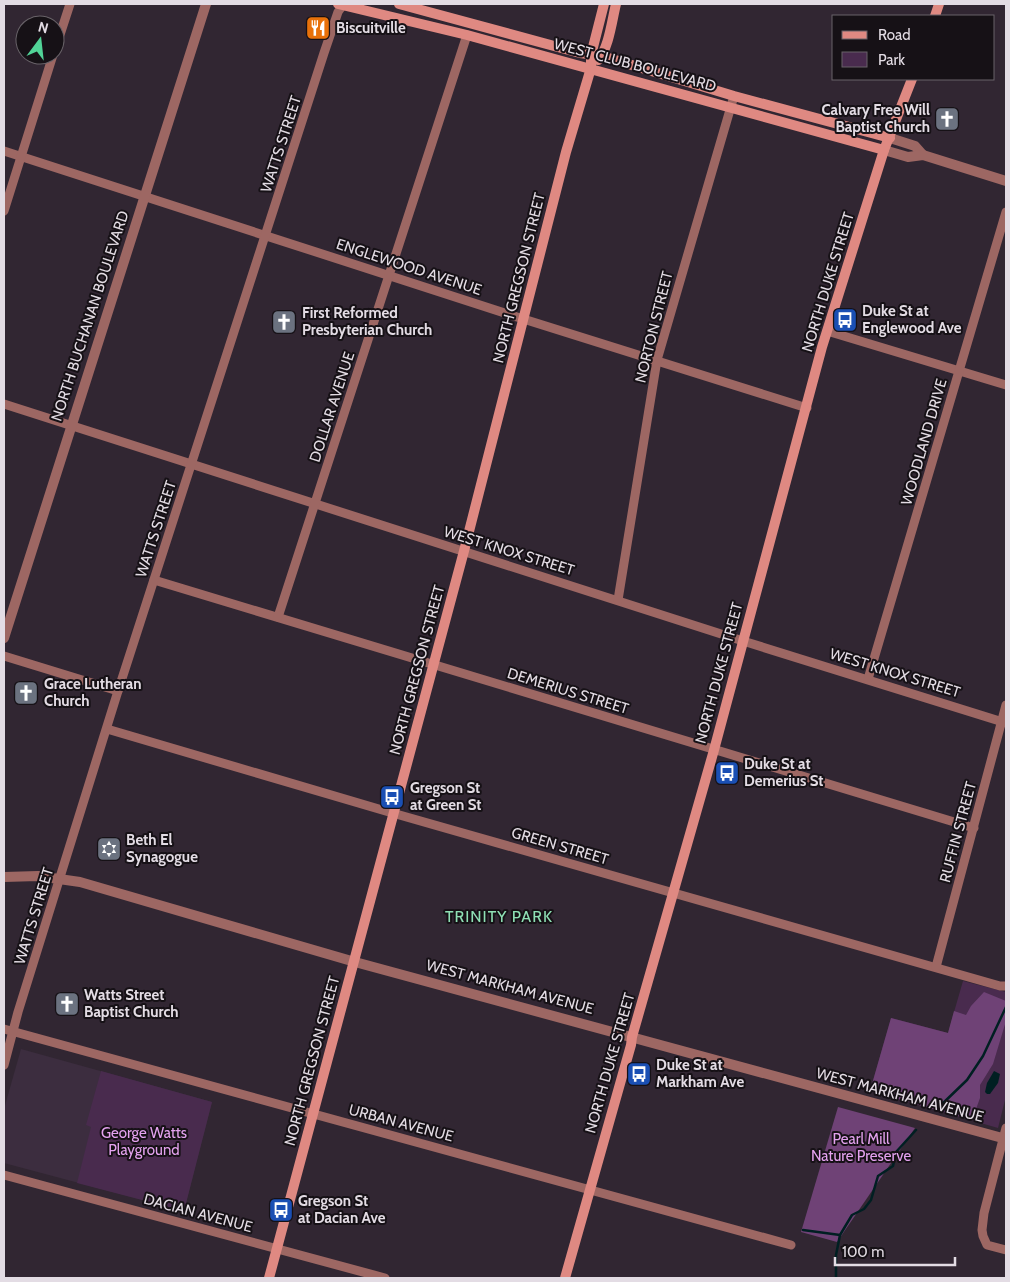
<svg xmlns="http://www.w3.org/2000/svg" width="1010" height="1282" viewBox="0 0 1010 1282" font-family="Cabin,sans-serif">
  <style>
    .built { fill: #3c2d3f }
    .green { fill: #492b4e }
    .forest { fill: #6f4276 }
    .water { fill: #001f22 }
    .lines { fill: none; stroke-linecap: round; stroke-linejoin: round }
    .stream { stroke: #001f22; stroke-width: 2.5 }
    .minor { stroke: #9d6763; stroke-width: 9 }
    .tertiary { stroke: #9d6763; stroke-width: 10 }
    .secondary { stroke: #df8982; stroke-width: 10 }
    .labels { text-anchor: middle; stroke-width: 4; stroke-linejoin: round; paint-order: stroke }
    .poi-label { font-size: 15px; font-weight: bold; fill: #e3dce4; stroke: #161116; text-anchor: start }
    .street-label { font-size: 15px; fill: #e3dce4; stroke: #161116 }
    .park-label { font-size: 15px; fill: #e4a2ef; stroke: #161116 }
    .neighbourhood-label { font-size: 16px; letter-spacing: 1px; fill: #8fe0b5; stroke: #161116 }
  </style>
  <rect width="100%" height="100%" fill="#312632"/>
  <path class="built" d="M21,1049L212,1102L184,1211L4,1163V1109Z"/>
  <g class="green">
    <path d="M963,981L1006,992V1096L998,1128L870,1091L891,1018L948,1033Z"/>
    <path d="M101,1071L212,1102L184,1211L77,1183L91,1127L86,1125Z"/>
  </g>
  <g class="forest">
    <path d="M984,992L1006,1001V1021L993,1064L980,1085V1098L972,1120L870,1091L891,1018L948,1033L954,1011L966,1015L971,1006Z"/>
    <path d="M838,1107L915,1128L837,1242L801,1232Z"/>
  </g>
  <path class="water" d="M994,1071L1000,1074L998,1083L990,1094H987L985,1092L987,1083Z"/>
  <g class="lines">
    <g class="stream">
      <path d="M939,1107L967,1080L983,1056L1006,1007"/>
      <path d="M803,1230L840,1235"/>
      <path d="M836,1278V1255L840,1235L852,1215L864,1209L871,1200L878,1176L893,1166L896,1152L916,1130"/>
    </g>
    <g class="minor">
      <path d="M55,50L70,4"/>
      <path d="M4,151L517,317L807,408"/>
      <path d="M4,211L53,55"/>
      <path d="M827,331L1006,385"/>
      <path d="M4,404L743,641L1006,723"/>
      <path d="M154,580L974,828"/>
      <path d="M618,600L657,360L734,96"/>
      <path d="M278,617L467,35"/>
      <path d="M4,656L118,691"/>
      <path d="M868,679L1006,212"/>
      <path d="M107,729L389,812L1000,986H1006"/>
      <path d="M936,967L1006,705"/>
      <path d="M4,1029L791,1245"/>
      <path d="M4,1065L18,1012L118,691L324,53L338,12L343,5"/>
      <path d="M1006,1128L984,1213L982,1230L983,1236L987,1245L1006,1250"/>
      <path d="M4,1175L385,1278"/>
    </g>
    <g class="tertiary">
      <path d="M890,138L915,146L923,155"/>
      <path d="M884,150L908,157L923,155L1006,181"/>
      <path d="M4,638L206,4"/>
      <path d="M4,877L38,876L80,882L355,962L1006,1139"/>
    </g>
    <g class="secondary">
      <path d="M338,4L467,35L884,150"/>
      <path d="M399,4L580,53L602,56L734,96L890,138"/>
      <path d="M935,16L939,4"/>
      <path d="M598,60C609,48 612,20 616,4"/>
      <path d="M269,1278L464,551L566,152L591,68V55L604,4"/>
      <path d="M565,1278L631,1045L632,1037L714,750L822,347L884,150L912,79"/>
    </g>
  </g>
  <defs>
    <symbol id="restaurant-square" viewBox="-11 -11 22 22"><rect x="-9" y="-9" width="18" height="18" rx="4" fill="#e8710a" stroke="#161116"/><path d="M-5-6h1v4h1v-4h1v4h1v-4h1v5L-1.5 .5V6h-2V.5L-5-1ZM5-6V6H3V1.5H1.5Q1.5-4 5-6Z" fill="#fff"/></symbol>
    <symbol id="church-square" viewBox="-11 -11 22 22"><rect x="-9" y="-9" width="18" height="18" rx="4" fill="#6b7280" stroke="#161116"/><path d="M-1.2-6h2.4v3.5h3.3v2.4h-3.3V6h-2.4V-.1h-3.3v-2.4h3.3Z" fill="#fff"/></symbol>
    <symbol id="bus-square" viewBox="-11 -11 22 22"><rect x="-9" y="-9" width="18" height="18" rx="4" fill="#1a4fb4" stroke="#161116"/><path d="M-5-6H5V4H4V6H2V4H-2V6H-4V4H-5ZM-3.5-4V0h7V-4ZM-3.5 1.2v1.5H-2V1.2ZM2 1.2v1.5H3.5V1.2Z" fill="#fff"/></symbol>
    <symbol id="synagogue-square" viewBox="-11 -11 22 22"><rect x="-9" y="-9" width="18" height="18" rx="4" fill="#6b7280" stroke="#161116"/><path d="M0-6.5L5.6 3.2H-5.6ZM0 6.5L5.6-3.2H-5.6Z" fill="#fff"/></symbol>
  </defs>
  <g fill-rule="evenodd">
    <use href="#restaurant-square" x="304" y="14" width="28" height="28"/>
    <use href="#church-square" x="933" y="105" width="28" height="28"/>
    <use href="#bus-square" x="831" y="306" width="28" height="28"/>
    <use href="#church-square" x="270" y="308" width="28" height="28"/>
    <use href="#church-square" x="12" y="679" width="28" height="28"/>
    <use href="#bus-square" x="713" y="759" width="28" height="28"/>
    <use href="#bus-square" x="378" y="783" width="28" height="28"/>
    <use href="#synagogue-square" x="95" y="835" width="28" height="28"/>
    <use href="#church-square" x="53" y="990" width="28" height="28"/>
    <use href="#bus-square" x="625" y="1060" width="28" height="28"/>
    <use href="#bus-square" x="267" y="1196" width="28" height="28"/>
  </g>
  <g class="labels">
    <g class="poi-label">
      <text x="336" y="33">Biscuitville</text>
      <text x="930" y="115" text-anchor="end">Calvary Free Will<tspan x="930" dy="17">Baptist Church</tspan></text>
      <text x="862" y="316">Duke St at<tspan x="862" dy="17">Englewood Ave</tspan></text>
      <text x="302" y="318">First Reformed<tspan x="302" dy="17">Presbyterian Church</tspan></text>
      <text x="44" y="689">Grace Lutheran<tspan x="44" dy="17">Church</tspan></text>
      <text x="744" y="769">Duke St at<tspan x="744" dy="17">Demerius St</tspan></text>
      <text x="410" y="793">Gregson St<tspan x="410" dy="17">at Green St</tspan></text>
      <text x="126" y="845">Beth El<tspan x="126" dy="17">Synagogue</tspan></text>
      <text x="84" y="1000">Watts Street<tspan x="84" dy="17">Baptist Church</tspan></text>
      <text x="656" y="1070">Duke St at<tspan x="656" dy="17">Markham Ave</tspan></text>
      <text x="298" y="1206">Gregson St<tspan x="298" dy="17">at Dacian Ave</tspan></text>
    </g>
    <g class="street-label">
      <text transform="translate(635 65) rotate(15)" y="5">WEST CLUB BOULEVARD</text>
      <text transform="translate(281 144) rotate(-72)" y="5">WATTS STREET</text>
      <text transform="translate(409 267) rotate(18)" y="5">ENGLEWOOD AVENUE</text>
      <text transform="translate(519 278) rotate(-76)" y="5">NORTH GREGSON STREET</text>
      <text transform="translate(828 282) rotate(-73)" y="5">NORTH DUKE STREET</text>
      <text transform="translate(90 316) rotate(-72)" y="5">NORTH BUCHANAN BOULEVARD</text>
      <text transform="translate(654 327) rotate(-76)" y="5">NORTON STREET</text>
      <text transform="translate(332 407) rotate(-72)" y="5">DOLLAR AVENUE</text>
      <text transform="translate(924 442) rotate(-74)" y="5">WOODLAND DRIVE</text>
      <text transform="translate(156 529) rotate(-72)" y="5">WATTS STREET</text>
      <text transform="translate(509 551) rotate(17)" y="5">WEST KNOX STREET</text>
      <text transform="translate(417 670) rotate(-75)" y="5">NORTH GREGSON STREET</text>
      <text transform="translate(719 673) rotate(-75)" y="5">NORTH DUKE STREET</text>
      <text transform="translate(895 673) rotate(17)" y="5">WEST KNOX STREET</text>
      <text transform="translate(568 691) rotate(17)" y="5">DEMERIUS STREET</text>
      <text transform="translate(958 832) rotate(-75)" y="5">RUFFIN STREET</text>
      <text transform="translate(560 846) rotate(16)" y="5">GREEN STREET</text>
      <text transform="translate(34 916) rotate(-73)" y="5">WATTS STREET</text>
      <text transform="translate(510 987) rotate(15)" y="5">WEST MARKHAM AVENUE</text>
      <text transform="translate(312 1061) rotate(-75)" y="5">NORTH GREGSON STREET</text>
      <text transform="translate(610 1063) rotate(-74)" y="5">NORTH DUKE STREET</text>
      <text transform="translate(900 1095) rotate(15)" y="5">WEST MARKHAM AVENUE</text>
      <text transform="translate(401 1123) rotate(15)" y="5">URBAN AVENUE</text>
      <text transform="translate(198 1213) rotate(15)" y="5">DACIAN AVENUE</text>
    </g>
    <g class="park-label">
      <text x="144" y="1138">George Watts<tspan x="144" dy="17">Playground</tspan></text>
      <text x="861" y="1144">Pearl Mill<tspan x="861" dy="17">Nature Preserve</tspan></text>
    </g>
    <g class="neighbourhood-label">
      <text x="499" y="922">TRINITY PARK</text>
    </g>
  </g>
  <rect width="1010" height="1282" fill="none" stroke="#e3dce4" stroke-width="10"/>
  <rect x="832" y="15" width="162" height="65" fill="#161116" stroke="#686268"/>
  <rect x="842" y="31" width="25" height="8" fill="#df8982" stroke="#686268"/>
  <text x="878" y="40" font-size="15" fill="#e3dce4">Road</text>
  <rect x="842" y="52" width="25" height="15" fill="#492b4e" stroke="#686268"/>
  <text x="878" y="65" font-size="15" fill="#e3dce4">Park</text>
  <g transform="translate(40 40) rotate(15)"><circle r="24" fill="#161116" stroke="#686268"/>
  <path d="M0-4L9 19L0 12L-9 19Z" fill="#51d397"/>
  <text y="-8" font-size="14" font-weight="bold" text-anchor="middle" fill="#e3dce4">N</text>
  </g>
  <path d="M835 1257v8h120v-8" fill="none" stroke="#e3dce4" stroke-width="2.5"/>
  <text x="842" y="1257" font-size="15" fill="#e3dce4" stroke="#161116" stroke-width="4" paint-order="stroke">100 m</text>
</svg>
